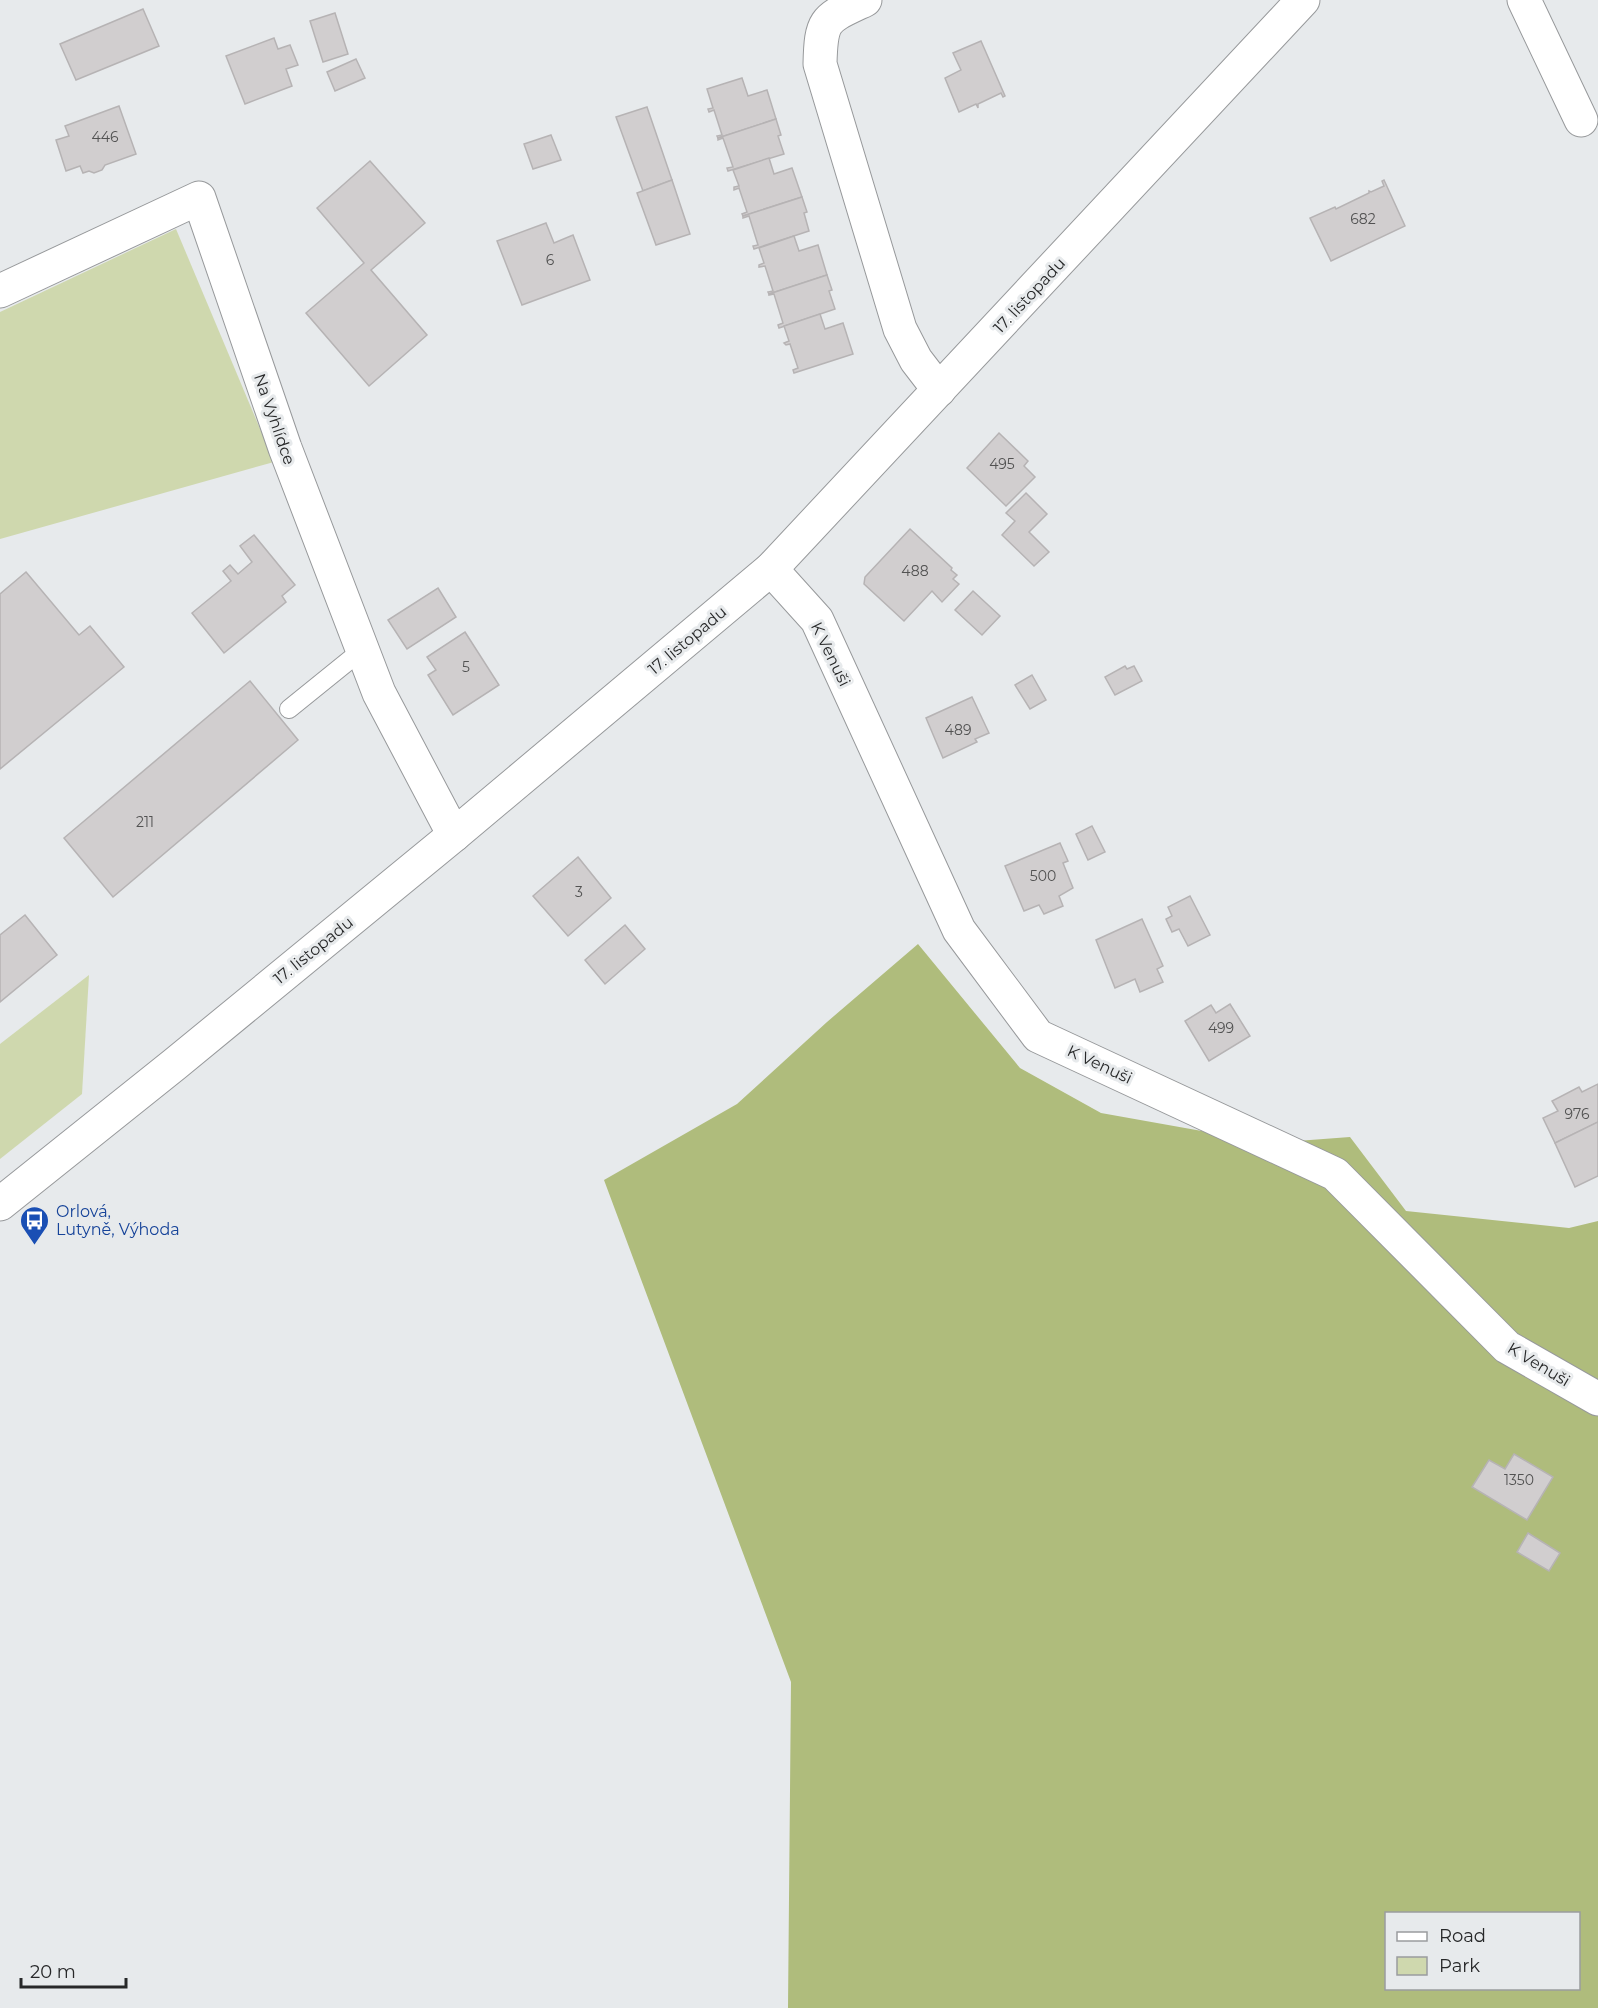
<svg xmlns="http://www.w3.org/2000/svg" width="1598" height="2008" viewBox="0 0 1598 2008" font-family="Montserrat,sans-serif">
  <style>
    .green { fill: #cfd8ae }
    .forest { fill: #afbc7c; fill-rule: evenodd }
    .building { fill: #d1cecf; stroke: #b6b3b4; stroke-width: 1.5 }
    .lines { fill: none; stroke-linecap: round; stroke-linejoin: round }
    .service-casing { stroke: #97999b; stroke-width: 20 }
    .minor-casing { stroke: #97999b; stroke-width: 35 }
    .secondary-casing { stroke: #97999b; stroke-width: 35 }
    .service { stroke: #fff; stroke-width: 18 }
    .minor { stroke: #fff; stroke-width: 33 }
    .secondary { stroke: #fff; stroke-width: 33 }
    .labels { text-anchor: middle; stroke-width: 6; stroke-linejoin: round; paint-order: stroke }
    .number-label { font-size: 14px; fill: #525252 }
    .street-label { font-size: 16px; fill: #272829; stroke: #e7eaec }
    .transit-label { font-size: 16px; fill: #164399; stroke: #e7eaec; text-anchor: start }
  </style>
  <rect width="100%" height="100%" fill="#e7eaec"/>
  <g class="green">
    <path d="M176,229L274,462L0,539V312Z"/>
    <path d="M89,975L82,1094L0,1159V1044Z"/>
  </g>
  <path class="forest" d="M918,944L1020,1068L1101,1113L1269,1143L1350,1137L1406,1211L1569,1228L1598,1221V2008H788L791,1682L604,1180L737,1104L827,1022ZM1386,1914H1578V1988H1386Z"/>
  <g class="building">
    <path d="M143,9L159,46L76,80L60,44Z"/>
    <path d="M335,13L348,54L323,62L310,21Z"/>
    <path d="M274,38L278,49L290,45L298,65L286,69L292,86L245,104L226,56Z"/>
    <path d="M981,41L1005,96L1003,97L1001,93L978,104V108L976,104L959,112L945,78L961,70L953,53Z"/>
    <path d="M356,59L365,78L335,91L327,72Z"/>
    <path d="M742,78L748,96L767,90L776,119L718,138L717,136L722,135L714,110L709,112L708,109L713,108L707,89Z"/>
    <path d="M119,106L136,154L105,165L102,170L94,173L89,171L83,173L80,166L66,171L56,140L69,136L65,126Z"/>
    <path d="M647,107L672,180L643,191L616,117Z"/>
    <path d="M776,119L781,135L778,136L784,154L728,171L727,168L733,167L723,138L718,140V138Z"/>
    <path d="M551,135L561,160L533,169L524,144Z"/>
    <path d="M769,158L774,174L792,168L802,197L743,216L742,214L747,212L739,188L734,190V187L739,186L733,170Z"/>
    <path d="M370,161L425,223L371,270L427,335L369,386L306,313L364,263L317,208Z"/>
    <path d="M672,180L690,234L656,245L637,193Z"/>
    <path d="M1384,180L1405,226L1331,261L1310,218L1335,207L1336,209L1369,193V191L1371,192L1384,186L1382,181Z"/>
    <path d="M802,197L807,212L804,213L809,231L754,249L753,246L758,245L749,216L743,218V216Z"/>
    <path d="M546,223L554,243L573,235L590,280L522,305L497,241Z"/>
    <path d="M794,236L799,251L818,245L827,275L769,294L768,292L773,291L765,266L759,267V265L764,263L759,248Z"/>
    <path d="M827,275L832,290L829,291L835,309L779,328L778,325L783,323L774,294L769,295V294Z"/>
    <path d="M820,314L825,329L843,323L853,354L794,373L793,370L798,368L790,344L786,345L784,343L789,341L784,326Z"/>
    <path d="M999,433L1028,461L1024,466L1035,477L1006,506L967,468Z"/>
    <path d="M1026,493L1047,514L1029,532L1049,552L1034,566L1002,535L1015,521L1006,513Z"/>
    <path d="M910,529L952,568L951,570L957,575L953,579L959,584L942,602L932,591L904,621L864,584L865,577Z"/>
    <path d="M254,535L295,585L282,596L286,602L224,653L192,613L231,581L223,571L230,565L238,574L252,562L240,546Z"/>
    <path d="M26,572L79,635L90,626L124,667L0,769V594Z"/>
    <path d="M438,588L456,617L407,649L388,620Z"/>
    <path d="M973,591L1000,616L982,635L955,610Z"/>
    <path d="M465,632L499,685L453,715L428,675L436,670L427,657Z"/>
    <path d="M1125,666L1127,669L1134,666L1142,681L1115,695L1105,677Z"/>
    <path d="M1032,675L1046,700L1030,709L1015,685Z"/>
    <path d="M250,681L298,740L113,897L64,838Z"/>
    <path d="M972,697L989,733L975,739L977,742L943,758L926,718Z"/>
    <path d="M1092,826L1105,852L1088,860L1076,834Z"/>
    <path d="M1060,843L1068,861L1063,863L1073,888L1059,896L1063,906L1044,914L1039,905L1024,911L1005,866Z"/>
    <path d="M578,857L611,898L568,936L533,896Z"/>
    <path d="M1190,896L1210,935L1188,946L1179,929L1172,932L1166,919L1172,916L1168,907Z"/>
    <path d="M25,915L57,955L0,1002V935Z"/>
    <path d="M1142,919L1163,966L1157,969L1163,982L1140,992L1135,979L1115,988L1096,940Z"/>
    <path d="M625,925L645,949L605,984L585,960Z"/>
    <path d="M1230,1004L1250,1036L1209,1061L1185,1021L1211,1005L1216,1013Z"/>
    <path d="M1598,1084V1122L1555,1143L1543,1118L1558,1111L1552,1101L1579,1087L1582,1092Z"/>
    <path d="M1598,1122V1176L1575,1187L1555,1143Z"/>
    <path d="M1514,1454L1553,1477L1527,1520L1472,1487L1489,1460L1505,1469Z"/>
    <path d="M1528,1533L1560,1553L1549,1571L1517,1552Z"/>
  </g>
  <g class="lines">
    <defs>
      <path id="service" d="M289,709L362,650"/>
      <g id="minor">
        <path d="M865,0C825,19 821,18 820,64L900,329L916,360L939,390"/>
        <path d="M1524,0L1581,120"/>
        <path d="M0,291L199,198L285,448L379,693L454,835"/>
        <path d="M771,569L817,620L959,930L1038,1036L1335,1174L1507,1347L1598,1399"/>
      </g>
      <path id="secondary" d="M0,1204L175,1064L454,835L771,569L1303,0"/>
    </defs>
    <use href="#service" class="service-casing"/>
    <use href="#minor" class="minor-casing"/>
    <use href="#secondary" class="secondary-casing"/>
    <use href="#service" class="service"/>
    <use href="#minor" class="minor"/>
    <use href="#secondary" class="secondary"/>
  </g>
  <defs>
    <symbol id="bus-pin" viewBox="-11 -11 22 30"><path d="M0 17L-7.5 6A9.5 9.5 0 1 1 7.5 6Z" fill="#1a4fb4" stroke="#e7eaec"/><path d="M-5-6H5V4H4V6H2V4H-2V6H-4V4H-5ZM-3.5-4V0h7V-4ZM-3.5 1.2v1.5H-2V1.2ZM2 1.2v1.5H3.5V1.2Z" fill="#fff"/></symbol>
  </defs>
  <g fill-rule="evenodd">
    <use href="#bus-pin" x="18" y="1204" width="33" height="45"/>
  </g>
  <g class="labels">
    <g class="number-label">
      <text x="105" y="142">446</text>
      <text x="1363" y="224">682</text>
      <text x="550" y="265">6</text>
      <text x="1002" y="469">495</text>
      <text x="915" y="576">488</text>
      <text x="466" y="672">5</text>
      <text x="958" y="735">489</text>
      <text x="145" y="827">211</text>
      <text x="1043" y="881">500</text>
      <text x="579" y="897">3</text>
      <text x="1221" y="1033">499</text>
      <text x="1577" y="1119">976</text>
      <text x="1519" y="1485">1350</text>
    </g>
    <g class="street-label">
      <text transform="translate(1029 295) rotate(-47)" y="6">17. listopadu</text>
      <text transform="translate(275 419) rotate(71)" y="6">Na Vyhlídce</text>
      <text transform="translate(687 640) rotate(-40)" y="6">17. listopadu</text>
      <text transform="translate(831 654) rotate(64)" y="6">K Venuši</text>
      <text transform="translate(313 950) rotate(-39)" y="6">17. listopadu</text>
      <text transform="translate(1100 1064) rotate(25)" y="6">K Venuši</text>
      <text transform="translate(1539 1364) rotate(31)" y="6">K Venuši</text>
    </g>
    <g class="transit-label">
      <text x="56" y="1217">Orlová,<tspan x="56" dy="18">Lutyně, Výhoda</tspan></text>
    </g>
  </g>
  <rect x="1385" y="1912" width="195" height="78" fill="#e7eaec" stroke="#9a9c9e" stroke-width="1.5"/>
  <rect x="1397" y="1932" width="30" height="9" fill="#ffffff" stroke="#9a9c9e" stroke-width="1.5"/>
  <text x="1439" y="1942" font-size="18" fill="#272829">Road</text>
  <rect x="1397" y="1957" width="30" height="18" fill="#cfd8ae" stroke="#9a9c9e" stroke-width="1.5"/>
  <text x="1439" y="1972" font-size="18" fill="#272829">Park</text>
  <path d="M21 1978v9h105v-9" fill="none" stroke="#272829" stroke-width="3"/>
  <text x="30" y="1978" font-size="18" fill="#272829" stroke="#e7eaec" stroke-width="4.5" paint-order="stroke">20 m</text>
</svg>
